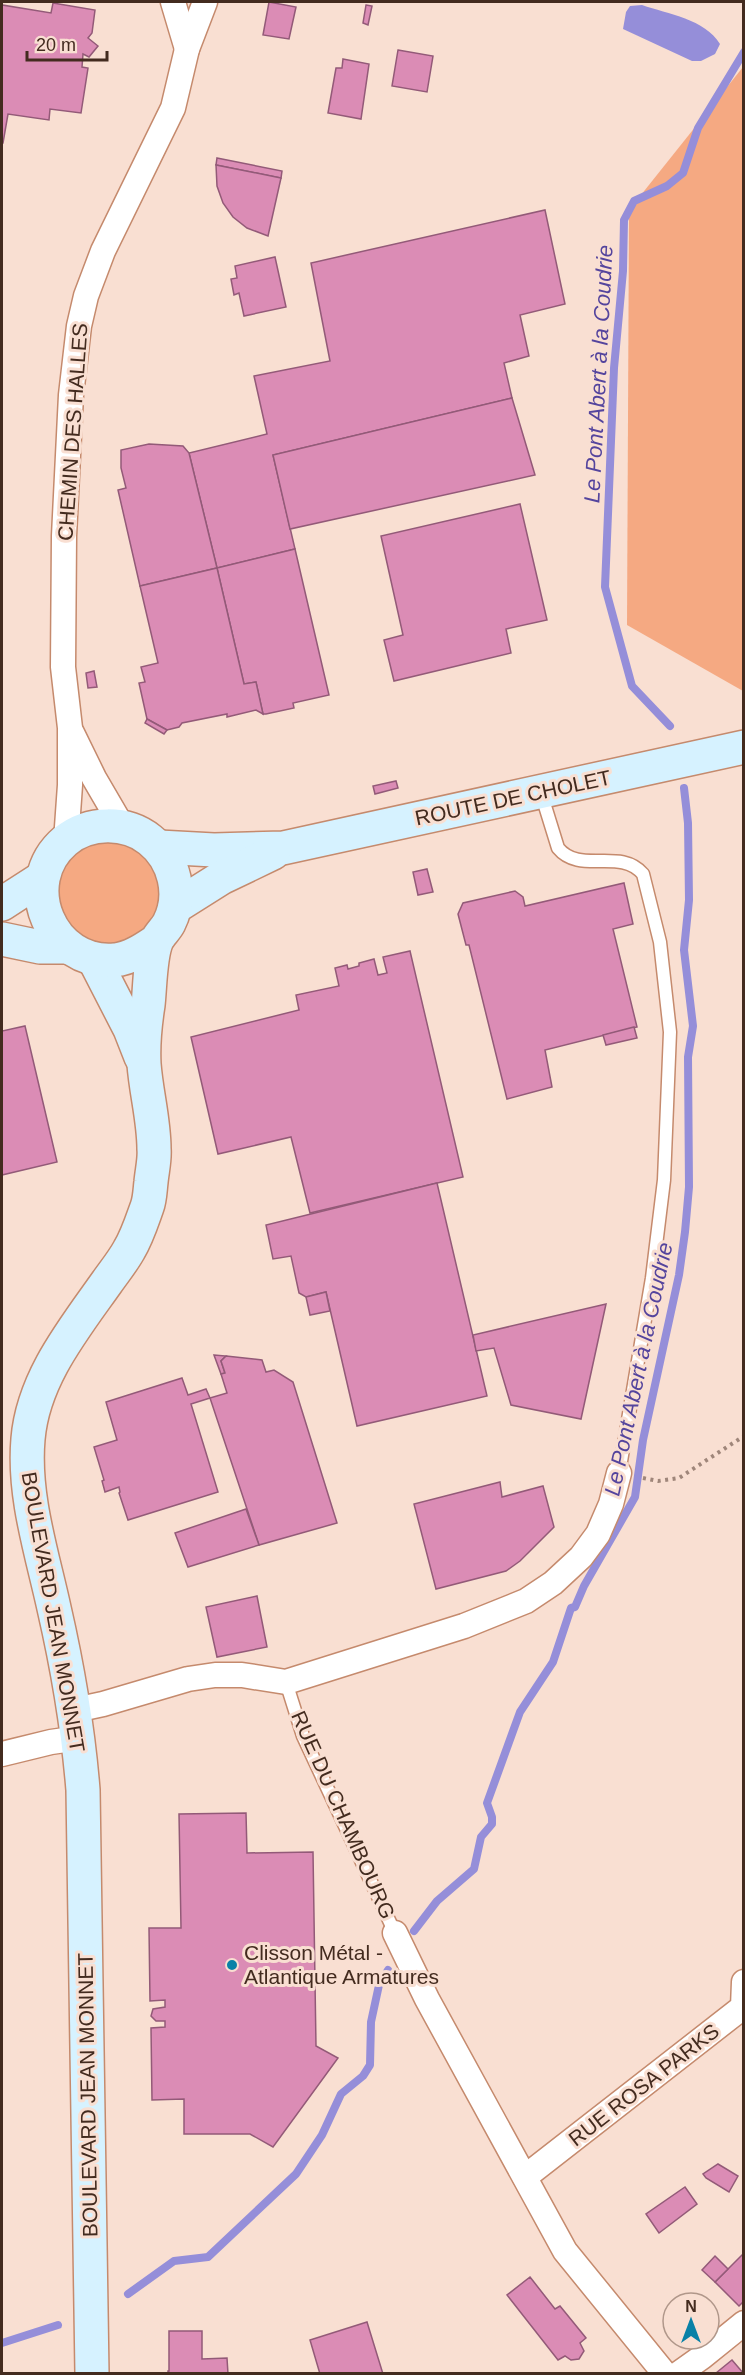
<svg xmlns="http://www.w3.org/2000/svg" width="745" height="2375" viewBox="0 0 745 2375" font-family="Helvetica,sans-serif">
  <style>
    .green { fill: #f5a982 }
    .water { fill: #958ed9 }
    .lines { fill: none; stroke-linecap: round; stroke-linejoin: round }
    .stream { stroke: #958ed9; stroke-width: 8 }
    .building { fill: #db8cb5; stroke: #935a78; stroke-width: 1.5 }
    .lane-casing { stroke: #c58a6d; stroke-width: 15 }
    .street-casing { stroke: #c58a6d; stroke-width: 27 }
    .secondary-casing { stroke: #c58a6d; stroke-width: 36 }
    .path { stroke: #9f867a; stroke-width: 4; stroke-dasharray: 3 4.5; stroke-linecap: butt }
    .lane { stroke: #fff; stroke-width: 12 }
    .street { stroke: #fff; stroke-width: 24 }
    .secondary { stroke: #d6f2ff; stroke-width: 33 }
    .poi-dot { fill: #0981a7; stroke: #f9dfd2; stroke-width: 2 }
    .labels { text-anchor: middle; stroke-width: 6; stroke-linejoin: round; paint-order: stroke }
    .street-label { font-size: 21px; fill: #432b1f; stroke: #f9dfd2 }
    .poi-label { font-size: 21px; fill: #432b1f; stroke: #f9dfd2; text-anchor: start }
    .water-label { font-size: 22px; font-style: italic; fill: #54449d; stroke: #f9dfd2 }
  </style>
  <rect width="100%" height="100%" fill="#f9dfd2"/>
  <g class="green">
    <path d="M743,67V691L627,625L629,210Z"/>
    <path d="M103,837L139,846L161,877L158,914L147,930L113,946L96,945L67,928L54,880L71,851Z"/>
  </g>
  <path class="water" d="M642,5C668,14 705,19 720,44L715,54L701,61H692L623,29L626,12L630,6Z"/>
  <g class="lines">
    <g class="stream">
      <path d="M670,726L632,686L605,587L614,368L623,271L624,220L634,201L667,186L683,173L698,128L744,52"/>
      <path d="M414,1931L437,1901L474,1869L481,1837L492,1824V1817L487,1803L520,1712L553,1662L571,1608L575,1607L584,1586L635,1497L643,1440L679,1275L685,1232L689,1187L688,1057L693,1026L684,950L689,900L688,823L684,788"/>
      <path d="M128,2294L174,2261L208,2257L296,2174L322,2135L341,2094L363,2076L370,2065L371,2022L379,1985L388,1970"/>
      <path d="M2,2343L58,2325"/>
    </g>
  </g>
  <g class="building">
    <path d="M269,2L296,7L289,39L263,35Z"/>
    <path d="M53,3L95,10L92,33L88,38L98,46L89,57L83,54L82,67L88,68L81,113L50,109L49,120L8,114L3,143H2V5L51,13Z"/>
    <path d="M366,5L372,6L368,25L363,23Z"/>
    <path d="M398,50L433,56L427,92L392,86Z"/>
    <path d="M343,59L369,64L361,119L328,113L336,68H342Z"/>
    <path d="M217,158L282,171L281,178L216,165Z"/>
    <path d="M216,165L281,178L268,236L247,228L233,217L223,203L217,186Z"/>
    <path d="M545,210L565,304L520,315L529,356L504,363L512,398L273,455L295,549L217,568L189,453L267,434L254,376L330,361L311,263Z"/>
    <path d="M275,257L286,307L244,316L239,293L234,295L231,279L237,278L235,266Z"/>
    <path d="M512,398L535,475L290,529L273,455Z"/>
    <path d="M149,444L183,446L189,453L217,568L140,586L118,490L126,488L121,468V450Z"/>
    <path d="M520,504L547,620L506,629L511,653L394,681L384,640L403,635L381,536Z"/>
    <path d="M295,549L329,695L293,703L294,708L266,714H263L256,682L244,684L217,568Z"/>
    <path d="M217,568L244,684L256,682L263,714L256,710L227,717V714L182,723L179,727L167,730L147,719L139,683L145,682L141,667L158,663L140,586Z"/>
    <path d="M94,671L97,687L88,688L86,673Z"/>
    <path d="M147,719L167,730L164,734L145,723Z"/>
    <path d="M396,781L398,788L375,794L373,786Z"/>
    <path d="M427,869L433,892L418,895L413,872Z"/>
    <path d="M624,883L633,924L613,929L637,1027L545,1050L552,1087L507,1099L469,945H466L458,914L463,903L515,891L523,897L525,906Z"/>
    <path d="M410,951L463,1177L310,1213L291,1137L218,1154L191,1037L299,1010L296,995L339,986L335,968L347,965L348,969L359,966V963L374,959L378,975L387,973L383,957Z"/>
    <path d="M25,1026L57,1162L2,1175V1031Z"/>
    <path d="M634,1027L637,1038L606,1045L603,1035Z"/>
    <path d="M437,1183L487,1396L357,1426L326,1292L306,1297L299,1293L291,1256L273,1259L266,1225Z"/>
    <path d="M326,1292L330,1311L310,1315L306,1297Z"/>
    <path d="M606,1304L581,1419L511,1405L494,1348L476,1351L473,1335Z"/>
    <path d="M214,1355L226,1356L221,1361L225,1373L221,1374Z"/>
    <path d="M226,1356L262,1360L266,1372L274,1370L293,1382L337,1523L259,1545L210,1398L227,1393L221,1374L225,1373L221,1361Z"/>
    <path d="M182,1378L188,1395L206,1389L210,1398L191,1404L218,1492L128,1520L119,1493L120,1492L119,1487L105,1492L102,1481L104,1480L94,1447L117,1440L106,1402Z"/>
    <path d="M500,1482L502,1497L543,1486L554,1527L520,1561L506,1571L436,1589L414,1504Z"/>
    <path d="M246,1509L259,1545L188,1567L175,1533Z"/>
    <path d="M257,1596L267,1647L217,1657L206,1607Z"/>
    <path d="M246,1813L247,1853L313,1852L316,2046L338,2058L273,2147L250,2134H184V2099L152,2100L151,2028L165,2027V2021H156L151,2016L153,2009L165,2007V2000L150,2001L149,1928H181L179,1814Z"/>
    <path d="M718,2164L738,2176L729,2192L706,2178L703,2174Z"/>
    <path d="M685,2187L697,2204L659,2233L646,2214Z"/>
    <path d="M744,2253V2301L739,2306L715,2282Z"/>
    <path d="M715,2256L728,2269L715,2282L702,2270Z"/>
    <path d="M530,2277L555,2309L560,2306L586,2338L580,2343L584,2351L579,2359L571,2360L565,2356L558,2360L507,2295Z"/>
    <path d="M367,2322L383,2374H320L310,2340Z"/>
    <path d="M169,2331H202V2359L227,2358L228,2374H168V2371H169Z"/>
    <path d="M732,2360L744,2374H715L716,2373Z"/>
  </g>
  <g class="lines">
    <defs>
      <g id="lane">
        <path d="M541,793L558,848C580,875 620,847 643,874L660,942L670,1032L664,1180L652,1278L619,1473"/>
        <path d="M286,1682L303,1736L395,1933"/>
      </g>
      <g id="street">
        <path d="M173,2L187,49"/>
        <path d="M72,733L94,778L122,826"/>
        <path d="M66,841L70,785V728L63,667L64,536L71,395L79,326L86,296L103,251L173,108L187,49L205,2"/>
        <path d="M75,1710L103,1704L188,1679L215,1675H242L286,1682L464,1626L526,1601L553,1583L581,1557L598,1534L611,1504L619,1473"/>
        <path d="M2,1754L51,1742L79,1738"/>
        <path d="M395,1933L427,1999L565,2251L665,2374"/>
        <path d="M525,2177L743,2007L744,1982"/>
        <path d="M678,2374L702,2357L744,2323"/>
      </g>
      <g id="secondary">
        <path d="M159,847L214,850L283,848L744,747"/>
        <path d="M2,904L42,878"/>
        <path d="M175,907L221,878L273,853"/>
        <path d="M2,939L40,947H68"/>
        <path d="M94,959L130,1029L141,1057"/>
        <path d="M92,2374L83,1790C78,1728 68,1669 54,1608C42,1553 23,1496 28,1439C33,1379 73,1330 107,1282C114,1272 123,1261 129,1250C137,1237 142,1221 147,1207C150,1199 150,1190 151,1182C152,1171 155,1159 154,1149C154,1120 146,1092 144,1064C143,1044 145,1024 148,1005C150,987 150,955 157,940C160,934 166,929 169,923C183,895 175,860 150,840C126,821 89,821 65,841C16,883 51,966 115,960C131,958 144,949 156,941"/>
      </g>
    </defs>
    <use href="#lane" class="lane-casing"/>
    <use href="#street" class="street-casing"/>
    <use href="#secondary" class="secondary-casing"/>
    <path class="path" d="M643,1478L658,1481L679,1478L744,1436"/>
    <use href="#lane" class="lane"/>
    <use href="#street" class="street"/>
    <use href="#secondary" class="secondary"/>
  </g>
  <circle class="poi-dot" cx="232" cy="1965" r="6"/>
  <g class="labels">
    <g class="street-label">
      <text transform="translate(73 432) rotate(-86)" y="7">CHEMIN DES HALLES</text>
      <text transform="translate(513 798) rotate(-12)" y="7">ROUTE DE CHOLET</text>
      <text transform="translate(53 1612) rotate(80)" y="7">BOULEVARD JEAN MONNET</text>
      <text transform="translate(343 1815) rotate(66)" y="7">RUE DU CHAMBOURG</text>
      <text transform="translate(644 2085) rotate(-38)" y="7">RUE ROSA PARKS</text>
      <text transform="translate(88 2095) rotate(-91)" y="7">BOULEVARD JEAN MONNET</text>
    </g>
    <g class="poi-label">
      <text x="244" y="1960">Clisson Métal -<tspan x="244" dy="24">Atlantique Armatures</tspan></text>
    </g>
    <g class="water-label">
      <text transform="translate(598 374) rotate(-87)" y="8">Le Pont Abert à la Coudrie</text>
      <text transform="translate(638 1369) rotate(-78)" y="8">Le Pont Abert à la Coudrie</text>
    </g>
  </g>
  <rect width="745" height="2375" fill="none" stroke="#432b1f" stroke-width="6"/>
  <g transform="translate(691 2321)"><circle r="28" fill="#f9dfd2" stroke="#b0978a" stroke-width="1.5"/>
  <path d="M0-4.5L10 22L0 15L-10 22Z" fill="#0981a7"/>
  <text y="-9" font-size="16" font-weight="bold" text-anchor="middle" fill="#432b1f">N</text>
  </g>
  <path d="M27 51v9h80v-9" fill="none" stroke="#432b1f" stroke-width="3"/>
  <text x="36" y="51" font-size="18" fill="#432b1f" stroke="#f9dfd2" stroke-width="4.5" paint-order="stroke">20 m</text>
</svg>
